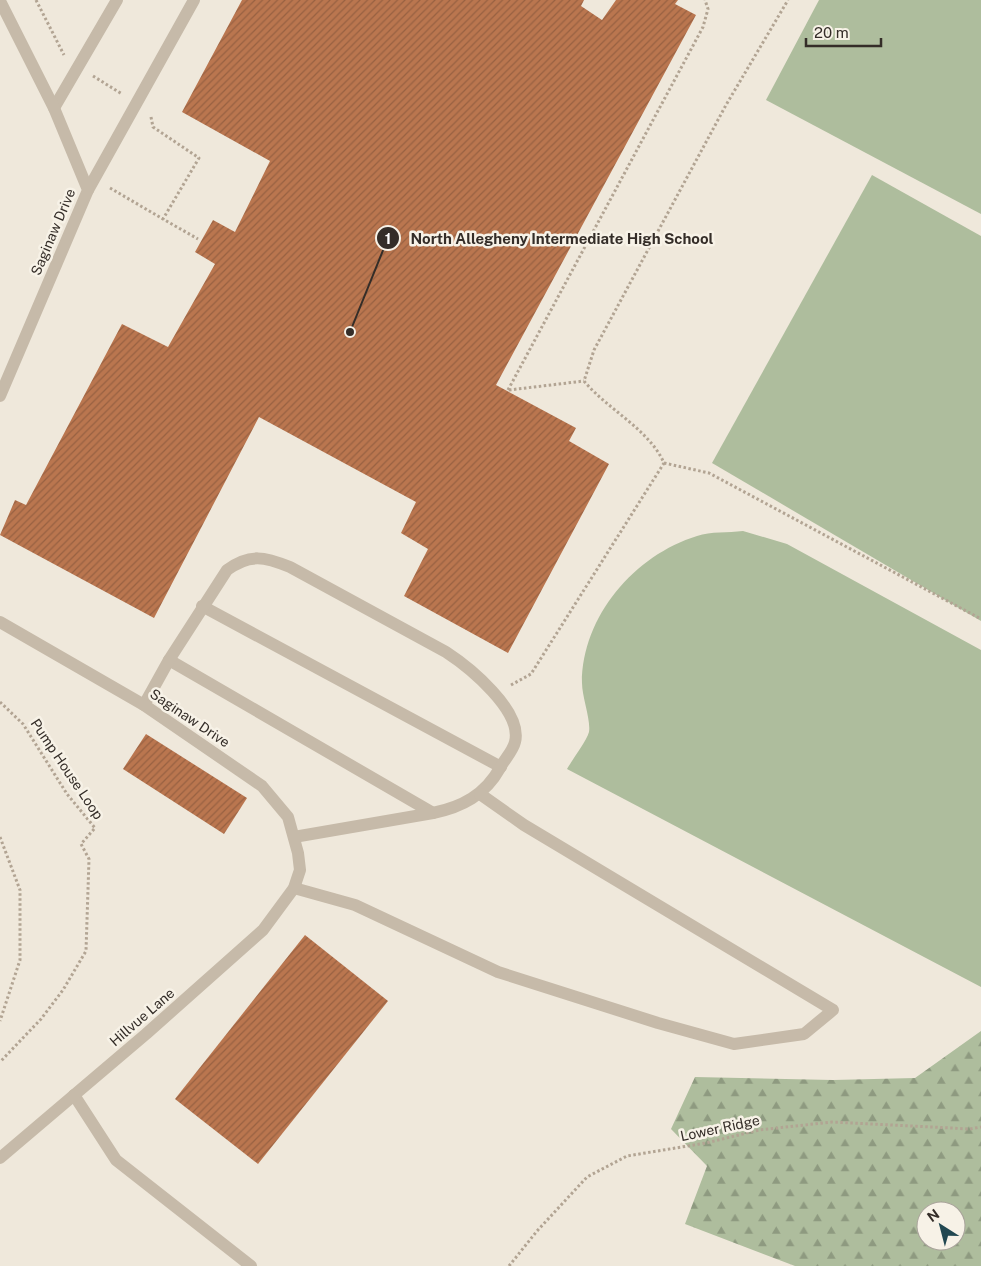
<svg xmlns="http://www.w3.org/2000/svg" width="981" height="1266" viewBox="0 0 981 1266" font-family="'Public Sans',sans-serif">
  <style>
    .forest { fill: url(#forest-firs); fill-rule: evenodd }
    .garden { fill: #aebd9d }
    .building { fill: url(#building-hatch) }
    .lines { fill: none; stroke-linecap: round; stroke-linejoin: round }
    .path { stroke: #b2a493; stroke-width: 3; stroke-dasharray: 2.5 2.5; stroke-linecap: butt }
    .service { stroke: #c6baa9; stroke-width: 12 }
    .minor { stroke: #c6baa9; stroke-width: 12 }
    .labels { text-anchor: middle; stroke-width: 5; stroke-linejoin: round; paint-order: stroke }
    .street-label { font-size: 14px; fill: #342d28; stroke: #f7f2e7 }
    .leader { fill: none; stroke: #342d28; stroke-width: 2 }
    .callout-dot { fill: #342d28; stroke: #f7f2e7; stroke-width: 2 }
    .mark-label { font-size: 15px; text-anchor: middle; font-weight: bold; fill: #fff }
    .callout-label { font-size: 15px; text-anchor: middle; font-weight: bold; fill: #342d28; stroke: #f7f2e7; stroke-width: 5; stroke-linejoin: round; paint-order: stroke }
  </style>
  <defs>
    <pattern id="forest-firs" width="22" height="20" patternUnits="userSpaceOnUse" patternTransform="scale(1.25)"><rect width="22" height="20" fill="#aebd9d"/><path d="M5 1l3.5 6h-7zM16 11l3.5 6h-7z" fill="#8e9a80"/></pattern>
    <pattern id="building-hatch" width="6" height="6" patternUnits="userSpaceOnUse" patternTransform="scale(1.25)"><rect width="6" height="6" fill="#ba764f"/><path d="M-1 1l2-2M0 6l6-6M5 7l2-2" fill="none" stroke="#986142"/></pattern>
  </defs>
  <rect width="100%" height="100%" fill="#efe8db"/>
  <path class="forest" d="M981,1031V1266H795L685,1224L707,1166L671,1129L695,1077L833,1080L915,1078ZM926,1211H956V1241H926Z"/>
  <g class="garden">
    <path d="M819,0H981V214L766,100Z"/>
    <path d="M872,175L981,236V621L712,463Z"/>
    <path d="M743,531L787,544L981,650V987L567,769C572,760 586,742 589,732C591,720 582,697 582,683C582,616 635,555 697,536C711,531 728,533 743,531Z"/>
  </g>
  <g class="building">
    <path d="M242,0H584L581,6L602,20L616,0H678L675,4L696,15L496,385L576,428L569,441L609,464L508,653L404,596L428,549L401,533L416,502L259,417L154,618L0,535L15,500L26,505L122,324L168,347L215,264L195,252L213,220L235,232L270,161L182,112Z"/>
    <path d="M146,734L247,798L224,834L123,769Z"/>
    <path d="M305,935L388,1001L258,1164L175,1099Z"/>
  </g>
  <g class="lines">
    <g class="path">
      <path d="M36,0L64,55"/>
      <path d="M93,76L122,94"/>
      <path d="M151,117L153,127L199,158L163,219L198,239"/>
      <path d="M110,188L163,219"/>
      <path d="M508,390L703,27L708,9L705,0"/>
      <path d="M509,390L584,381"/>
      <path d="M664,463L709,473L981,619"/>
      <path d="M511,685L531,674L664,463C649,429 608,410 584,381L594,350L726,105L788,0"/>
      <path d="M0,702L23,724L67,794L95,828L81,844L89,859L86,951L63,990L41,1019L0,1062"/>
      <path d="M0,837L20,890V960L0,1021"/>
      <path d="M509,1266L537,1231L587,1177L627,1156L706,1143L759,1130L832,1122L970,1129L981,1127"/>
    </g>
    <g class="service">
      <path d="M54,108L117,0"/>
      <path d="M88,190L194,0"/>
      <path d="M202,606L501,767"/>
      <path d="M169,660L433,813"/>
      <path d="M144,705L169,660L227,570C250,553 265,557 290,567L446,652C469,667 523,711 515,742C513,751 504,760 500,768C485,795 462,807 433,813L294,837"/>
      <path d="M294,888L355,905L498,972L658,1023L734,1044L804,1034L833,1010L524,825L480,794"/>
      <path d="M74,1095L116,1160L251,1266"/>
    </g>
    <g class="minor">
      <path d="M0,1L54,108L88,190L0,396"/>
      <path d="M0,622L144,705L262,786L288,817L298,853L300,870L294,888L263,930L146,1034L0,1158"/>
    </g>
  </g>
  <g class="labels">
    <g class="street-label">
      <text transform="translate(53 232) rotate(-67)" y="5">Saginaw Drive</text>
      <text transform="translate(190 718) rotate(34)" y="5">Saginaw Drive</text>
      <text transform="translate(67 769) rotate(56)" y="5">Pump House Loop</text>
      <text transform="translate(142 1017) rotate(-41)" y="5">Hillvue Lane</text>
      <text transform="translate(720 1128) rotate(-12)" y="5">Lower Ridge</text>
    </g>
  </g>
  <path class="leader" d="M350 332L388 238"/>
  <g class="callout-dot">
    <circle cx="350" cy="332" r="5"/>
    <circle cx="388" cy="238" r="12"/>
  </g>
  <g class="mark-label">
    <text x="388" y="244">1</text>
  </g>
  <g class="callout-label">
    <text x="562" y="244">North Allegheny Intermediate High School</text>
  </g>
  <g transform="translate(941 1226) rotate(324)"><circle r="24" fill="#f7f2e7" stroke="#a9a39b"/>
  <path d="M0-4L9 19L0 12L-9 19Z" fill="#224851"/>
  <text y="-8" font-size="14" font-weight="bold" text-anchor="middle" fill="#342d28">N</text>
  </g>
  <path d="M806 38v8h75v-8" fill="none" stroke="#342d28" stroke-width="2.5"/>
  <text x="814" y="38" font-size="15" fill="#342d28" stroke="#f7f2e7" stroke-width="4" paint-order="stroke">20 m</text>
</svg>
